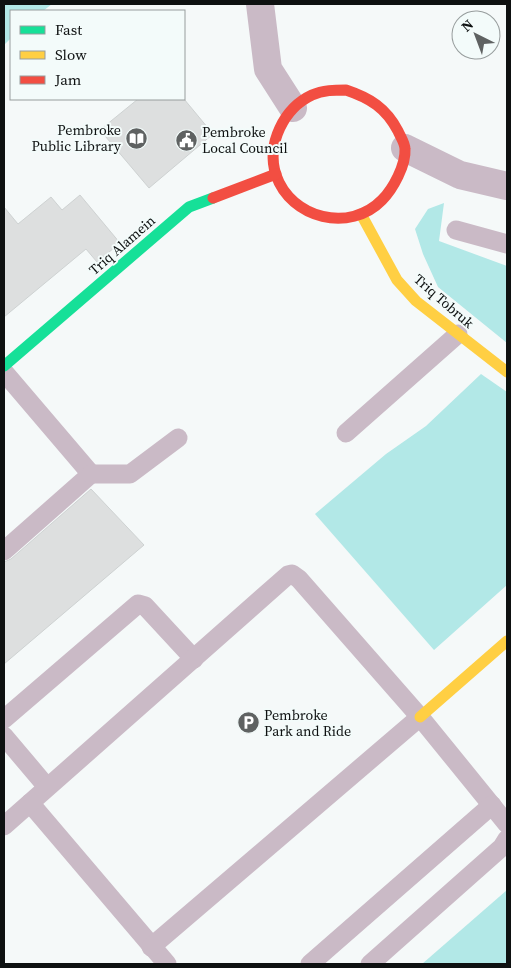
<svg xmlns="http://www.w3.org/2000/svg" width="511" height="968" viewBox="0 0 511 968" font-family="'Source Serif 4',serif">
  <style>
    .green { fill: #b2e8e7 }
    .building { fill: #dddfdf; stroke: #ced2d2 }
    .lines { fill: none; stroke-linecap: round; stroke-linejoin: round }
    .lane { stroke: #cabac6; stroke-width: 19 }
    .street { stroke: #cabac6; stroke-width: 28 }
    .fast { stroke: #16e098; stroke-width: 11 }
    .slow { stroke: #ffcf43; stroke-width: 11 }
    .jam { stroke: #f24e42; stroke-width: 11 }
    .labels { text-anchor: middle; stroke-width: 4; stroke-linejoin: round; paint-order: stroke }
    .poi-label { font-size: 14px; fill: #0e1111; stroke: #f3fbfa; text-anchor: start }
    .street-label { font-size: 14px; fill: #0e1111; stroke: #f3fbfa }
  </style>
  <rect width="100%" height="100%" fill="#f5f9f9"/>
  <g class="green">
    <path d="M4,4H52L43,11H11V38L4,45Z"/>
    <path d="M444,203L439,241L507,266V343L438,287L423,254L415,229L428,209Z"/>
    <path d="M481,374L507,392V585L434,650L315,514L386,454L426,426Z"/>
    <path d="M507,890V964H422Z"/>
  </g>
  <g class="building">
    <path d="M138,99H184L213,134L149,188L100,130Z"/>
    <path d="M80,195L120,243L97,262L86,249L4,317V207L18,224L51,197L62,210Z"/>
    <path d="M91,489L144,545L4,664V562L11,559Z"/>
  </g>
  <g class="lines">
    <g class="lane">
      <path d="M456,230L507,244"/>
      <path d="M4,372L91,474L4,551"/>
      <path d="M346,433L458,334"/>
      <path d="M91,474H130L178,438"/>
      <path d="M4,719L138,604L145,606L194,659"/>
      <path d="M4,736L47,787"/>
      <path d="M30,803L167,964"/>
      <path d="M4,826L288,575L292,574L299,579L420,717L507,824"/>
      <path d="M151,947L420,717"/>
      <path d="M310,964L492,805"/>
      <path d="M370,964L502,847L507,839"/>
    </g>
    <g class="street">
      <path d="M260,4L268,69L293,108"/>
      <path d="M405,148L460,175L507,186"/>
    </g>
    <path class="fast" d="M4,366L189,207L213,198"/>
    <g class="slow">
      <path d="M361,214L397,280L416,301L507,372"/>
      <path d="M420,717L507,641"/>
    </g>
    <g class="jam">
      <path d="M346,90C370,98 386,108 398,131C400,136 405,143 405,149C406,165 393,189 382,200C350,233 291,219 276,175C266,144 284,108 312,95C323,90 335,90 346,90Z"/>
      <path d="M213,198L276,174"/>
    </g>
  </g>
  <defs>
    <symbol id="library-disc" viewBox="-11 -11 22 22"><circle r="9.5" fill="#5f6262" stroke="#f3fbfa"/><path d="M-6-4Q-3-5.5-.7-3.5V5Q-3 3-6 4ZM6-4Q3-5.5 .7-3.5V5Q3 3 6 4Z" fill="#fff"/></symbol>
    <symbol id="civic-disc" viewBox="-11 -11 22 22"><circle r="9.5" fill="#5f6262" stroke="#f3fbfa"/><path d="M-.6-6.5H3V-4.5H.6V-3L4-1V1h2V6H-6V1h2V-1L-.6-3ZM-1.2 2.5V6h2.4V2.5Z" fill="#fff"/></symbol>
    <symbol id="parking-disc" viewBox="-11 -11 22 22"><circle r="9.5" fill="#5f6262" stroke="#f3fbfa"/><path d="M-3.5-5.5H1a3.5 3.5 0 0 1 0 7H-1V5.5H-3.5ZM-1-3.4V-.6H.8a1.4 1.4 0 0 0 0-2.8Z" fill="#fff"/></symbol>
  </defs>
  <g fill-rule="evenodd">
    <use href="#library-disc" x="124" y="126" width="25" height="25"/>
    <use href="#civic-disc" x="174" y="128" width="25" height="25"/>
    <use href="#parking-disc" x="236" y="710" width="25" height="25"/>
  </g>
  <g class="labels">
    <g class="poi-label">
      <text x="121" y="135" text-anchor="end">Pembroke<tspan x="121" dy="16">Public Library</tspan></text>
      <text x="202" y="137">Pembroke<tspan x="202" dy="16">Local Council</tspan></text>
      <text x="264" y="720">Pembroke<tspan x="264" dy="16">Park and Ride</tspan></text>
    </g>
    <g class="street-label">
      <text transform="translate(122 245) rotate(-41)" y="5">Triq Alamein</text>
      <text transform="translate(444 301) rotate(41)" y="5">Triq Tobruk</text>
    </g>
  </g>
  <rect width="511" height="968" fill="none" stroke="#0e1111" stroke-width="10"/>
  <rect x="10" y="10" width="175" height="90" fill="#f3fbfa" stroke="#979d9d"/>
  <rect x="20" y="26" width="25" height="8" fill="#16e098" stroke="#979d9d"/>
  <text x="55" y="35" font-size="15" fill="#0e1111">Fast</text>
  <rect x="20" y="51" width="25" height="8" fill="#ffcf43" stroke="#979d9d"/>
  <text x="55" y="60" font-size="15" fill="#0e1111">Slow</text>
  <rect x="20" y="76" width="25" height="8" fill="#f24e42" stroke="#979d9d"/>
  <text x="55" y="85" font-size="15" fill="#0e1111">Jam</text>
  <g transform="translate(476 35) rotate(318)"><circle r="24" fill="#f3fbfa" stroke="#979d9d"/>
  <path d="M0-4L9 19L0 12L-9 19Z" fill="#5f6262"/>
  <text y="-8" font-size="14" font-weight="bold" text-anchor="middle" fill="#0e1111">N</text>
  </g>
</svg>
